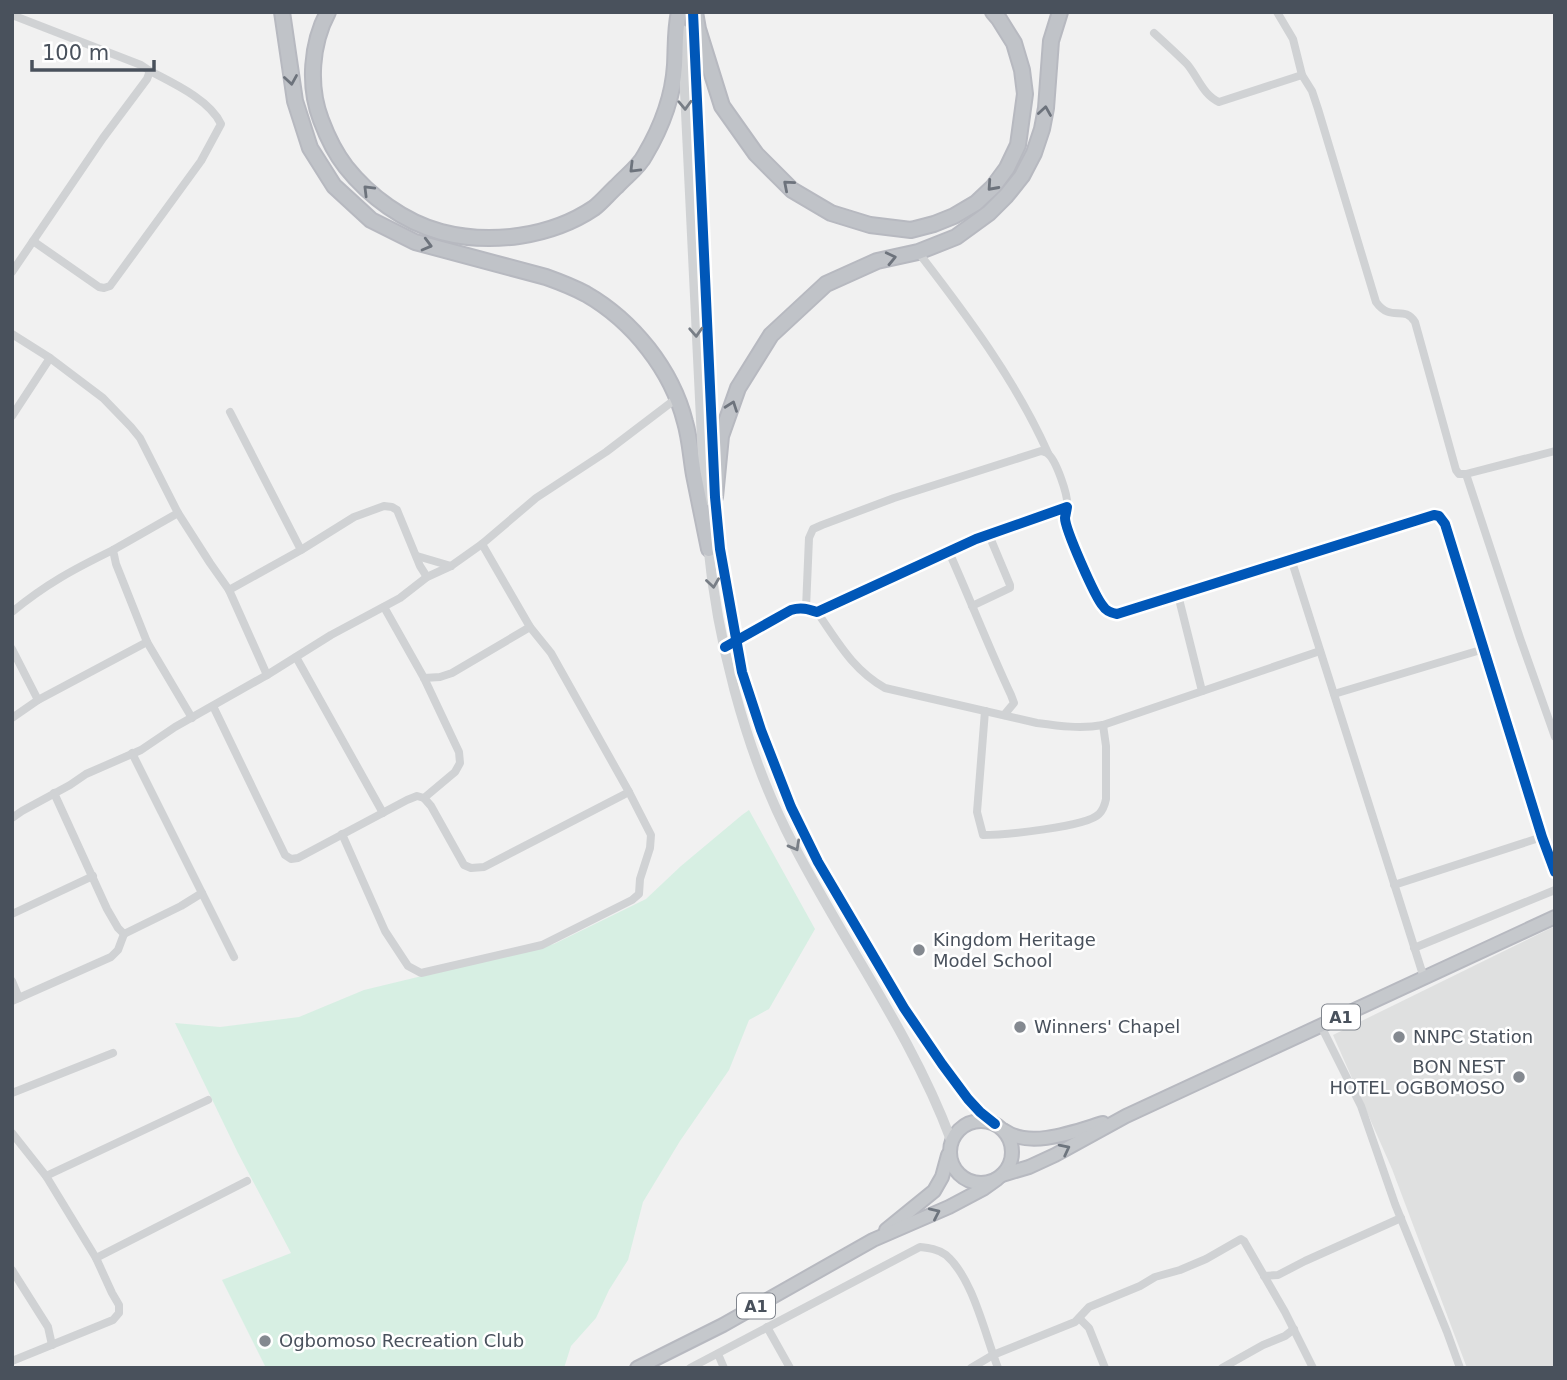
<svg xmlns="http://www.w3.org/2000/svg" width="1567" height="1380" viewBox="0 0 1567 1380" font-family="'DejaVu Sans',sans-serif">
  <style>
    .education { fill: #dfe0e0 }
    .green { fill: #d7efe3 }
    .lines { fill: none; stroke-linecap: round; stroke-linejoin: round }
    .trunk-casing { stroke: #b7b9c0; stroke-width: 16 }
    .motorway-casing { stroke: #b7b9c0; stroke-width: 18 }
    .minor { stroke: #d0d2d4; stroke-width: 8 }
    .tertiary { stroke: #d0d2d4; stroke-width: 10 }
    .trunk { stroke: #c5c8cc; stroke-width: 12 }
    .motorway { stroke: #c0c3c8; stroke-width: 14 }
    .cycleway-casing { stroke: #fff; stroke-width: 15 }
    .cycleway { stroke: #0057b8; stroke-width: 10 }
    .oneway { stroke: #6d737c }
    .oneway2 { stroke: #787e86 }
    .oneway3 { stroke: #6e757e }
    .poi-dot { fill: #848990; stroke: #fff; stroke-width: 2.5 }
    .labels { text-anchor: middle; stroke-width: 5; stroke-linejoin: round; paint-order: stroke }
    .shield { fill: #fff; stroke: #80858d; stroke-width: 2 }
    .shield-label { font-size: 16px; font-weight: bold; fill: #49515c }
    .poi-label { font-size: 18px; fill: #49515c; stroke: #fff; text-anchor: start }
  </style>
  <rect width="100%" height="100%" fill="#f1f1f1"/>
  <path class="education" d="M1555,926V1368H1467L1392,1169L1333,1035Z"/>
  <path class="green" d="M749,810L815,929L769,1009L749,1020L729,1070L680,1141L643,1202L628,1260L609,1290L596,1318L571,1346L564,1368H266L222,1280L291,1253L238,1153L175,1023L220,1027L299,1017L364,990L554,944L646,899L681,866L742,815Z"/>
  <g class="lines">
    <defs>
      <g id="trunk">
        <circle cx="981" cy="1152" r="31"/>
        <path d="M1005,1131C1031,1149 1076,1131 1103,1123"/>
        <path d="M1002,1175L1029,1167L1055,1155L1126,1116L1555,917"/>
        <path d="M886,1230L934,1191L942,1177L948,1155"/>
        <path d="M637,1368L723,1325L873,1240L949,1207L983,1189L997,1179"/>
      </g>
      <g id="motorway">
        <path d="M282,12L295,101L310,148L334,186L371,220L415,242L546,277C560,282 573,287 586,294C633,321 672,370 685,422C690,439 691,458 694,475C699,500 704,524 709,549"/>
        <path d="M328,12C311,44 308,86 321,120C327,136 335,153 346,167C369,196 404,222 441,232C491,245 551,237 594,208C602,202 609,193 617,186C626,176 639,167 645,155C661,128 673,97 675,65C676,47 675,30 679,12"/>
        <path d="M695,12L698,29L722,106L756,154L792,190L831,213L870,225L911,230L934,224L954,216L976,203L993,187L1007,168L1018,145L1025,94L1022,70L1014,43L999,19L993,12"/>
        <path d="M715,497L721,436L738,388L771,335L826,284L877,261L918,252L956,237L989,213L1006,196L1022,176L1034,153L1042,129L1046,108L1051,41L1060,12"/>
      </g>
    </defs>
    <use href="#trunk" class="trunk-casing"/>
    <use href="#motorway" class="motorway-casing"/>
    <g class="minor">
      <path d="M1277,12L1293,39L1302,75L1312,91L1318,109L1376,302C1391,323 1404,304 1415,322L1456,470L1459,474H1466L1555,451"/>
      <path d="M12,15L141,65L150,71L147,79L103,138L12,272"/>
      <path d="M1154,33C1165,43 1176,53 1187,64C1198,77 1203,95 1219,102L1302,75"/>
      <path d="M33,241L99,287L104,288L110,286L201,161L221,124C210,100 173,83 150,71"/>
      <path d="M918,252C966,314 1016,381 1048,453"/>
      <path d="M12,334L50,358L103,398L131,427L140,438L178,513L210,563L229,590L267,675"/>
      <path d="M230,412L301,550"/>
      <path d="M12,416L50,358"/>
      <path d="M1466,474L1520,638L1555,737"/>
      <path d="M178,513L113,550L116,564L147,642L192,718"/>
      <path d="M949,552C970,599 989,648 1011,695L1014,703L1004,715"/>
      <path d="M417,556L451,566"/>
      <path d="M1296,560L1293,565L1424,978"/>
      <path d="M229,590L301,550L354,517L384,506L392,507L397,510L420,566L427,577"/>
      <path d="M1178,595L1202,691"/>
      <path d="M972,606L1010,588V585L989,535"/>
      <path d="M806,608L809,538L813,529L822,525L894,498L1041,451C1043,451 1045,452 1047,453C1056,459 1069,497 1067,507"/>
      <path d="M12,612C46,584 74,569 113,550"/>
      <path d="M817,612C838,642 852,669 885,688L1037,723C1059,726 1081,729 1103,725L1320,651"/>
      <path d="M725,647L791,610C801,607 808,609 817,612L976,539L1067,507C1067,508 1065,517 1065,518C1065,529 1095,597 1103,606C1106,611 1111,613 1117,614L1434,515L1439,516L1445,524L1542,837L1555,872"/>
      <path d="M12,649L38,700"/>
      <path d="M296,657L383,813"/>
      <path d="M424,678L440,677L452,673L530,627"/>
      <path d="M1334,694L1484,649"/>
      <path d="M213,706L285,855L291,859L298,858L407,800L417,796L424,798L455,772L460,763L459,752L424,678L384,607"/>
      <path d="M985,711L977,812L983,835C1003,835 1087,827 1099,814C1103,810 1105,804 1106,799V746L1103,725"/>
      <path d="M12,718L38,700L147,642"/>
      <path d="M132,753L234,957"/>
      <path d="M424,798L431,806L464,865L471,868L484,867L629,792"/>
      <path d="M12,818L22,811L70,785L86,774L141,750L175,727L267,675L331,635L400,598L427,577L451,566L482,544L536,498L606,452L677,398"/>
      <path d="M342,834L385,931L408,966L421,973L542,945L632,900L639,894L640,879L650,848L651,835L629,792L551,653L530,627L482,544"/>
      <path d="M1394,885L1542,837"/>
      <path d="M12,914L93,876"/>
      <path d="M124,934L181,906L202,893"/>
      <path d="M1414,948L1555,890"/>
      <path d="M12,981L19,998"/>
      <path d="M12,1001L111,957L118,950L124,934L118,928L107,909L54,793"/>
      <path d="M1321,1026L1361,1106L1395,1204L1447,1332L1460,1368"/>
      <path d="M12,1093L113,1053"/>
      <path d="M12,1133L46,1176L96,1258L112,1293L119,1305V1313L113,1320L12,1361"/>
      <path d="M46,1176L208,1100"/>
      <path d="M96,1258L247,1181"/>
      <path d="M12,1270L48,1327L52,1345"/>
      <path d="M1264,1276L1278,1275L1305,1261L1401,1218"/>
      <path d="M1079,1318L1089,1328L1105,1368"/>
      <path d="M767,1327L790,1368"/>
      <path d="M718,1354L724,1368"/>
      <path d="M690,1368L920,1247C929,1248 938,1249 946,1255C973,1278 985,1335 998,1368"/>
      <path d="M971,1368L993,1355L1075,1322L1089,1307L1140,1286L1155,1277L1180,1270L1206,1259L1241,1239L1244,1241L1285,1312L1313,1368"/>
      <path d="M1222,1368L1263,1345L1285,1336L1294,1329"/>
    </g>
    <g class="tertiary">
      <path d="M694,29L713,465"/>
      <path d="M682,30L705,501"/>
      <path d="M714,491L720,549L742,672L761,730L791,807L818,862L904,1008L942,1064L968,1099L980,1112L995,1124"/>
      <path d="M708,544C717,639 744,745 786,830C838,935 910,1030 951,1140"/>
    </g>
    <use href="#trunk" class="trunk"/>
    <use href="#motorway" class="motorway"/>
    <defs>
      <g id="cycleway">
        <path d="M693,12L715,497L720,549L742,672L761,730L791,807L818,862L904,1008L942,1064L968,1099L980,1112L995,1124"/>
        <path d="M725,647L791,610C801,607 808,609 817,612L976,539L1067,507C1067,508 1065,517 1065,518C1065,529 1095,597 1103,606C1106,611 1111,613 1117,614L1434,515L1439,516L1445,524L1542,837L1555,872"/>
      </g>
    </defs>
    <use href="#cycleway" class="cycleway-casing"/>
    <use href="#cycleway" class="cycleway"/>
  </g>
  <defs><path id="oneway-chevron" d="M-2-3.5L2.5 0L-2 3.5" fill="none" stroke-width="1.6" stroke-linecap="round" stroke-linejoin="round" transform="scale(1.75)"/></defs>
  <g class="oneway">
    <use href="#oneway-chevron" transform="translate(291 80) rotate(81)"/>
    <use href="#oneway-chevron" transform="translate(1045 111) rotate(-81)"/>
    <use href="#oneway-chevron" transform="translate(634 168) rotate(135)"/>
    <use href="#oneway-chevron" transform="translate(788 185) rotate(-139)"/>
    <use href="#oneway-chevron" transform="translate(992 186) rotate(132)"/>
    <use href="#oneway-chevron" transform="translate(368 190) rotate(-135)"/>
    <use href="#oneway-chevron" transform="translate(427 245) rotate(15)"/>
    <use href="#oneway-chevron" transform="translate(891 258) rotate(-13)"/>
    <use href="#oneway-chevron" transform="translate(732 406) rotate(-70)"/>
  </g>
  <g class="oneway2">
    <use href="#oneway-chevron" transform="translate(685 105) rotate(88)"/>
    <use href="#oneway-chevron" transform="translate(696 332) rotate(87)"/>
    <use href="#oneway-chevron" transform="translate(713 583) rotate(82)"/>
    <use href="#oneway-chevron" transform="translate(795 846) rotate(61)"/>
  </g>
  <g class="oneway3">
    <use href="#oneway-chevron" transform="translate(1065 1149) rotate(-27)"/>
    <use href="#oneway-chevron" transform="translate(935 1213) rotate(-25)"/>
  </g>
  <g class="poi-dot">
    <circle cx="919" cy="950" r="7"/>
    <circle cx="1020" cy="1027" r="7"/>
    <circle cx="1399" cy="1037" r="7"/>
    <circle cx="1519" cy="1077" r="7"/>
    <circle cx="265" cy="1341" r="7"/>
  </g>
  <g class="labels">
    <g class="shield">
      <rect x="1322" y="1004.5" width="38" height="25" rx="5"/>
      <rect x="737" y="1293.5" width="38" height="25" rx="5"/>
    </g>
    <g class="shield-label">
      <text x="1341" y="1023">A1</text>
      <text x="756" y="1312">A1</text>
    </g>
    <g class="poi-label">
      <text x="933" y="946">Kingdom Heritage<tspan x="933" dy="21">Model School</tspan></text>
      <text x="1034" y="1033">Winners' Chapel</text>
      <text x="1413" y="1043">NNPC Station</text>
      <text x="1505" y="1073" text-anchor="end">BON NEST<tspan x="1505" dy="21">HOTEL OGBOMOSO</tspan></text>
      <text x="279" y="1347">Ogbomoso Recreation Club</text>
    </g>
  </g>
  <rect width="1567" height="1380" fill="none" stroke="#49515c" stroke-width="28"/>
  <path d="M32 60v10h122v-10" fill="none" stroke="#49515c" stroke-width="3.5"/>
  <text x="42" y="60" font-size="21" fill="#49515c" stroke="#ffffff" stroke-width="5" paint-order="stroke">100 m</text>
</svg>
